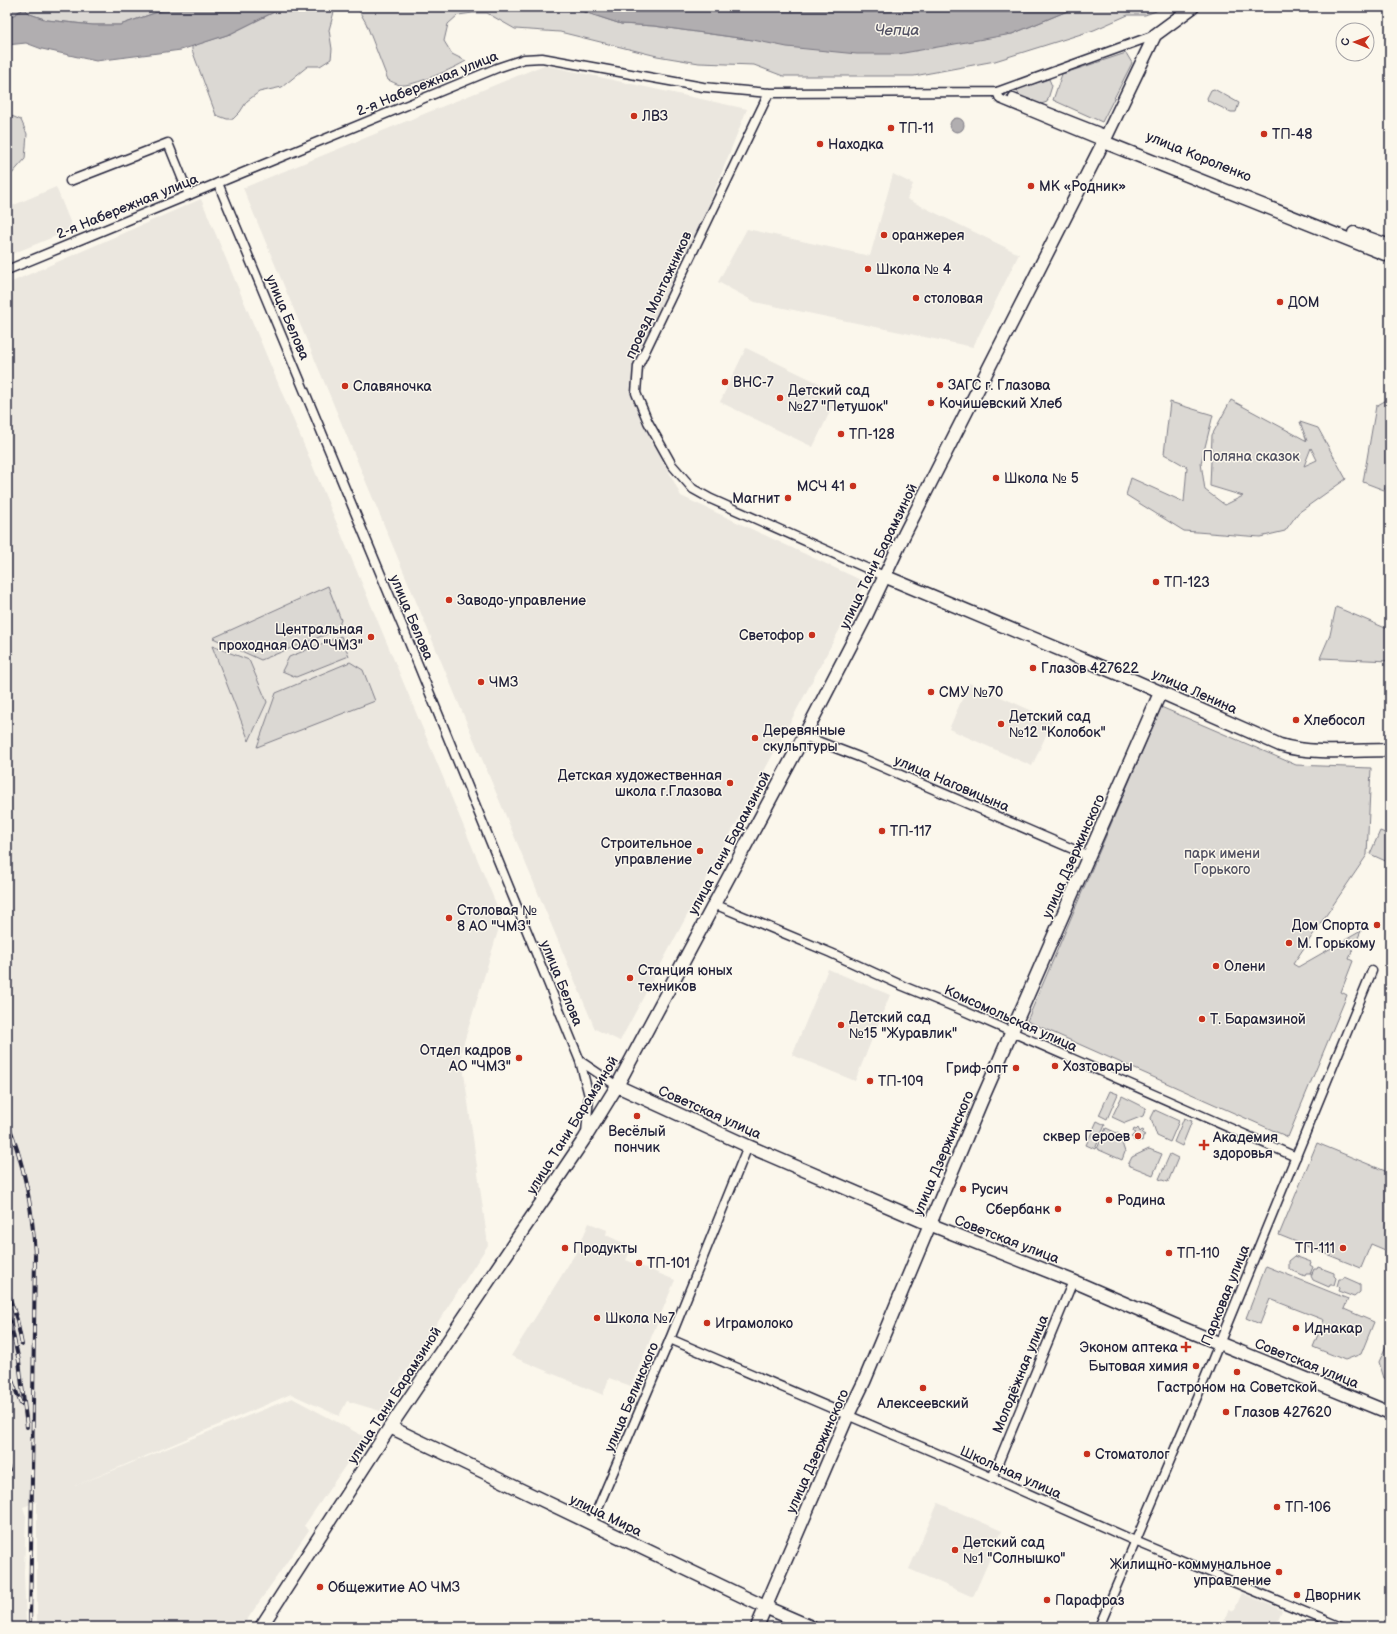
<svg xmlns="http://www.w3.org/2000/svg" width="1397" height="1634" viewBox="0 0 1397 1634" font-family="'Balsamiq Sans',sans-serif">
  <style>
    .built { fill: #ebe7df }
    .green { fill: #dbd8d3; stroke: #7e7d87; fill-rule: evenodd }
    .water { fill: #b1aeb0; stroke: #787681 }
    .lines { fill: none; stroke-linecap: round; stroke-linejoin: round }
    .street-casing { stroke: #22223b; stroke-width: 11 }
    .secondary-casing { stroke: #22223b; stroke-width: 15 }
    .street { stroke: #fbf7ec; stroke-width: 8 }
    .secondary { stroke: #fbf7ec; stroke-width: 12 }
    .rail-casing { stroke: #22223b; stroke-width: 4 }
    .rail { stroke: #fbf7ec; stroke-width: 2.5; stroke-dasharray: 8; stroke-linecap: butt }
    .poi-dot { fill: #c8321e; stroke: #fbf7ec; stroke-width: 1.5 }
    .labels { text-anchor: middle; stroke-width: 3; stroke-linejoin: round; paint-order: stroke }
    .street-label { font-size: 14px; fill: #22223b; stroke: #fbf7ec }
    .poi-label { font-size: 14px; fill: #22223b; stroke: #fbf7ec; text-anchor: start }
    .park-label { font-size: 14px; fill: #505061; stroke: #fbf7ec }
    .water-label { font-size: 15px; font-style: italic; fill: #545364; stroke: #fbf7ec }
  </style>
  <rect width="100%" height="100%" fill="#fbf7ec"/>
  <filter id="ink" filterUnits="userSpaceOnUse"><feTurbulence type="fractalNoise" baseFrequency=".025" numOctaves="2"/><feDisplacementMap in="SourceGraphic" scale="8" xChannelSelector="R" yChannelSelector="G"/><feConvolveMatrix kernelMatrix="1 2 1 2 8 2 1 2 1" color-interpolation-filters="sRGB"/></filter>
  <g filter="url(#ink)">
    <g class="built">
      <path d="M544,65L747,109L632,397L681,496L865,582L620,1041L595,1029L243,188Z"/>
      <path d="M893,174L913,184L907,199L1019,254L973,347L755,302L718,282L747,229L870,256Z"/>
      <path d="M56,187L73,229L7,256V208Z"/>
      <path d="M201,199L502,918L461,1052L488,1245L380,1411L347,1401L339,1416L291,1394L75,1486L292,1398L365,1437L304,1526L309,1530L242,1627H37V1502L23,1507L26,1516L24,1573L26,1627H7V284Z"/>
      <path d="M746,348L839,393L813,447L720,402Z"/>
      <path d="M969,683L1053,720L1032,766L949,729Z"/>
      <path d="M828,969L890,995L855,1081L792,1055Z"/>
      <path d="M589,1223L607,1230L606,1235L632,1247L626,1260L675,1280L631,1386L609,1378L603,1395L511,1356L577,1251Z"/>
      <path d="M938,1503L1002,1531L973,1597L909,1569Z"/>
      <path d="M1242,1593L1282,1610L1275,1627H1221L1229,1609L1234,1611Z"/>
      <path d="M771,1620L787,1627H768Z"/>
    </g>
    <g class="green">
      <path d="M7,7H172L120,25H93L47,20L30,14L24,8L7,19Z"/>
      <path d="M284,7H344L334,12L329,30L332,49L331,59L320,66H308L282,87L259,92L247,101L240,112L233,119H227L216,115L192,50V46L230,34Z"/>
      <path d="M351,7H569L621,24L654,26L753,40L1012,34L1077,7H1161L1156,11L1145,15H1128L1094,30L995,61L914,76H783L754,65L699,63L657,56L560,32L515,29L487,13H473L458,15L448,24L444,41L452,54L466,61C455,68 412,87 400,85C396,84 391,81 388,80L366,23L358,9Z"/>
      <path d="M1126,53L1132,63L1102,122L1053,100L1062,74Z"/>
      <path d="M1049,79L1052,86L1047,102L1041,104L1019,96L1017,89Z"/>
      <path d="M1214,89L1239,103L1236,112H1231L1208,101L1207,98L1211,90Z"/>
      <path d="M7,114L21,120L27,134L25,159L10,176L7,178Z"/>
      <path d="M1390,398V481L1384,490L1363,482L1376,406Z"/>
      <path d="M1231,400L1307,441L1300,422L1318,428L1346,479L1298,513L1285,531L1260,537L1184,531L1126,495L1131,478L1184,502L1187,467L1164,454L1170,402L1213,415L1201,463L1205,490L1225,505L1243,496L1210,486L1212,435ZM1311,448L1317,460L1304,466Z"/>
      <path d="M328,586L341,620L337,630L261,660L213,638Z"/>
      <path d="M1336,607L1390,630V661L1320,658L1330,635Z"/>
      <path d="M341,636L349,656L296,677L282,671L289,657Z"/>
      <path d="M212,646L249,660L267,702L249,741Z"/>
      <path d="M350,662L363,670L375,701L257,747L276,693Z"/>
      <path d="M1161,707L1296,765L1371,768L1367,855L1293,964L1298,967L1361,931L1349,959L1353,961L1341,992L1347,995L1288,1137L1027,1021Z"/>
      <path d="M1380,831L1390,835V863L1370,854Z"/>
      <path d="M1110,1091L1118,1094L1107,1119L1099,1115Z"/>
      <path d="M1122,1096L1146,1108L1143,1116L1125,1123L1112,1117Z"/>
      <path d="M1155,1110L1179,1121L1170,1142L1157,1136L1151,1118Z"/>
      <path d="M1184,1118L1192,1121L1182,1146L1174,1142Z"/>
      <path d="M1097,1121L1105,1125L1095,1149L1086,1145Z"/>
      <path d="M1106,1128L1119,1134L1125,1152L1122,1160L1097,1149Z"/>
      <path d="M1138,1128L1140,1132L1142,1130L1144,1131L1142,1133L1145,1135L1143,1136L1142,1141L1140,1140L1138,1142L1136,1139L1135,1141L1133,1140L1134,1138L1131,1137L1135,1133L1133,1132L1134,1129L1136,1130Z"/>
      <path d="M1317,1143L1390,1173V1252L1371,1244L1361,1268L1279,1235Z"/>
      <path d="M1149,1149L1162,1154L1153,1175L1128,1165L1132,1157Z"/>
      <path d="M1170,1154L1178,1158L1168,1182L1159,1179Z"/>
      <path d="M1295,1256L1311,1262L1310,1265L1313,1267L1310,1274H1306L1305,1276L1289,1269V1261Z"/>
      <path d="M1266,1266L1348,1299L1344,1309L1374,1322L1361,1354L1345,1360L1313,1347L1324,1320L1270,1299L1260,1324L1246,1318Z"/>
      <path d="M1318,1267L1334,1273V1276L1336,1278L1334,1285H1330L1329,1287L1313,1280L1311,1276L1314,1269H1317Z"/>
      <path d="M1344,1277L1360,1284V1292L1354,1297L1338,1291L1339,1288L1337,1286L1339,1279H1343Z"/>
      <path d="M1390,1337V1380L1384,1378L1379,1362Z"/>
    </g>
    <g class="water">
      <path d="M172,7H284L230,34L181,50L96,61L42,49L26,43L7,45V19L21,11L24,8L30,14L47,20L93,25H120Z"/>
      <path d="M569,7H1077L1012,34L898,54H857L787,47L753,40L654,26L621,24Z"/>
      <circle cx="957" cy="125" r="7"/>
    </g>
    <g class="lines">
      <defs>
        <g id="street">
          <path d="M997,92L1000,99L1104,142"/>
          <path d="M769,93L638,366L636,393L648,422L672,465L693,489L711,499L884,576"/>
          <path d="M1013,98L1107,135"/>
          <path d="M70,181L168,143L189,195"/>
          <path d="M218,183L406,635L580,1061L617,1086"/>
          <path d="M7,270L497,68L524,59L542,58L703,87L769,93L997,92L1155,35"/>
          <path d="M804,736L859,757L1089,856"/>
          <path d="M714,904L831,953L903,986L964,1011L1296,1157"/>
          <path d="M580,1061L589,1096L586,1133"/>
          <path d="M670,1339L950,1459L1135,1541L1341,1627"/>
          <path d="M992,1478L1073,1281"/>
          <path d="M591,1524L670,1339L748,1146"/>
          <path d="M1099,1627L1205,1378L1372,971"/>
        </g>
        <g id="secondary">
          <path d="M1104,142L1390,256"/>
          <path d="M1354,233L1390,246"/>
          <path d="M884,576L1135,681L1280,745C1311,755 1357,750 1390,750"/>
          <path d="M617,1086L748,1146L929,1224L1073,1281L1177,1326L1390,1413"/>
          <path d="M390,1427L765,1607L811,1627"/>
          <path d="M261,1627L390,1427L585,1138L617,1086L804,736L866,616L904,535L1107,135L1155,35L1193,7"/>
          <path d="M757,1627L848,1415L864,1382L981,1102L1160,693"/>
        </g>
      </defs>
      <use href="#street" class="street-casing"/>
      <use href="#secondary" class="secondary-casing"/>
      <use href="#street" class="street"/>
      <use href="#secondary" class="secondary"/>
      <defs>
        <g id="rail">
          <path d="M7,1121C25,1166 32,1206 35,1254L30,1627"/>
          <path d="M7,1290L17,1320L22,1345"/>
          <path d="M7,1308L19,1361L27,1427"/>
          <path d="M7,1368L21,1404"/>
          <path d="M7,1466L9,1470"/>
        </g>
      </defs>
      <use href="#rail" class="rail-casing"/>
      <use href="#rail" class="rail"/>
    </g>
  </g>
  <g class="poi-dot">
    <circle cx="634" cy="116" r="4"/>
    <circle cx="891" cy="128" r="4"/>
    <circle cx="1264" cy="134" r="4"/>
    <circle cx="820" cy="144" r="4"/>
    <circle cx="1031" cy="186" r="4"/>
    <circle cx="884" cy="235" r="4"/>
    <circle cx="868" cy="269" r="4"/>
    <circle cx="916" cy="298" r="4"/>
    <circle cx="1280" cy="302" r="4"/>
    <circle cx="725" cy="382" r="4"/>
    <circle cx="940" cy="385" r="4"/>
    <circle cx="345" cy="386" r="4"/>
    <circle cx="780" cy="398" r="4"/>
    <circle cx="931" cy="403" r="4"/>
    <circle cx="841" cy="434" r="4"/>
    <circle cx="996" cy="478" r="4"/>
    <circle cx="853" cy="486" r="4"/>
    <circle cx="788" cy="498" r="4"/>
    <circle cx="1156" cy="582" r="4"/>
    <circle cx="449" cy="600" r="4"/>
    <circle cx="812" cy="635" r="4"/>
    <circle cx="371" cy="637" r="4"/>
    <circle cx="1033" cy="668" r="4"/>
    <circle cx="481" cy="682" r="4"/>
    <circle cx="931" cy="692" r="4"/>
    <circle cx="1296" cy="720" r="4"/>
    <circle cx="1001" cy="724" r="4"/>
    <circle cx="755" cy="738" r="4"/>
    <circle cx="730" cy="783" r="4"/>
    <circle cx="882" cy="831" r="4"/>
    <circle cx="700" cy="851" r="4"/>
    <circle cx="449" cy="918" r="4"/>
    <circle cx="1377" cy="925" r="4"/>
    <circle cx="1289" cy="943" r="4"/>
    <circle cx="1216" cy="966" r="4"/>
    <circle cx="630" cy="978" r="4"/>
    <circle cx="1202" cy="1019" r="4"/>
    <circle cx="841" cy="1025" r="4"/>
    <circle cx="519" cy="1058" r="4"/>
    <circle cx="1055" cy="1066" r="4"/>
    <circle cx="1016" cy="1068" r="4"/>
    <circle cx="870" cy="1081" r="4"/>
    <circle cx="637" cy="1116" r="4"/>
    <circle cx="1138" cy="1136" r="4"/>
    <path d="M1202 1139h4v4h4v4h-4v4h-4v-4h-4v-4h4z"/>
    <circle cx="963" cy="1189" r="4"/>
    <circle cx="1109" cy="1200" r="4"/>
    <circle cx="1058" cy="1209" r="4"/>
    <circle cx="565" cy="1248" r="4"/>
    <circle cx="1343" cy="1248" r="4"/>
    <circle cx="1169" cy="1253" r="4"/>
    <circle cx="639" cy="1263" r="4"/>
    <circle cx="597" cy="1318" r="4"/>
    <circle cx="707" cy="1323" r="4"/>
    <circle cx="1296" cy="1328" r="4"/>
    <path d="M1184 1341h4v4h4v4h-4v4h-4v-4h-4v-4h4z"/>
    <circle cx="1196" cy="1366" r="4"/>
    <circle cx="1237" cy="1372" r="4"/>
    <circle cx="923" cy="1388" r="4"/>
    <circle cx="1226" cy="1412" r="4"/>
    <circle cx="1087" cy="1454" r="4"/>
    <circle cx="1277" cy="1507" r="4"/>
    <circle cx="955" cy="1550" r="4"/>
    <circle cx="1279" cy="1572" r="4"/>
    <circle cx="320" cy="1587" r="4"/>
    <circle cx="1297" cy="1595" r="4"/>
    <circle cx="1047" cy="1600" r="4"/>
  </g>
  <g class="labels">
    <g class="street-label">
      <text transform="translate(427 83) rotate(-22)" y="5">2-я Набережная улица</text>
      <text transform="translate(1199 156) rotate(22)" y="5">улица Короленко</text>
      <text transform="translate(127 206) rotate(-22)" y="5">2-я Набережная улица</text>
      <text transform="translate(658 295) rotate(-65)" y="5">проезд Монтажников</text>
      <text transform="translate(288 317) rotate(67)" y="5">улица Белова</text>
      <text transform="translate(878 556) rotate(-64)" y="5">улица Тани Барамзиной</text>
      <text transform="translate(412 617) rotate(67)" y="5">улица Белова</text>
      <text transform="translate(1195 691) rotate(24)" y="5">улица Ленина</text>
      <text transform="translate(952 783) rotate(23)" y="5">улица Наговицына</text>
      <text transform="translate(729 843) rotate(-62)" y="5">улица Тани Барамзиной</text>
      <text transform="translate(1073 856) rotate(-66)" y="5">улица Дзержинского</text>
      <text transform="translate(562 983) rotate(68)" y="5">улица Белова</text>
      <text transform="translate(1011 1018) rotate(24)" y="5">Комсомольская улица</text>
      <text transform="translate(710 1112) rotate(24)" y="5">Советская улица</text>
      <text transform="translate(572 1125) rotate(-58)" y="5">улица Тани Барамзиной</text>
      <text transform="translate(943 1153) rotate(-67)" y="5">улица Дзержинского</text>
      <text transform="translate(1007 1239) rotate(21)" y="5">Советская улица</text>
      <text transform="translate(1225 1295) rotate(-68)" y="5">Парковая улица</text>
      <text transform="translate(1307 1363) rotate(22)" y="5">Советская улица</text>
      <text transform="translate(1020 1374) rotate(-68)" y="5">Молодёжная улица</text>
      <text transform="translate(394 1395) rotate(-57)" y="5">улица Тани Барамзиной</text>
      <text transform="translate(631 1397) rotate(-67)" y="5">улица Белинского</text>
      <text transform="translate(817 1451) rotate(-66)" y="5">улица Дзержинского</text>
      <text transform="translate(1011 1472) rotate(24)" y="5">Школьная улица</text>
      <text transform="translate(606 1515) rotate(26)" y="5">улица Мира</text>
    </g>
    <g class="poi-label">
      <text x="642" y="121">ЛВЗ</text>
      <text x="899" y="133">ТП-11</text>
      <text x="1272" y="139">ТП-48</text>
      <text x="828" y="149">Находка</text>
      <text x="1039" y="191">МК «Родник»</text>
      <text x="892" y="240">оранжерея</text>
      <text x="876" y="274">Школа № 4</text>
      <text x="924" y="303">столовая</text>
      <text x="1288" y="307">ДОМ</text>
      <text x="733" y="387">ВНС-7</text>
      <text x="948" y="390">ЗАГС г. Глазова</text>
      <text x="353" y="391">Славяночка</text>
      <text x="788" y="395">Детский сад<tspan x="788" dy="16">№27 "Петушок"</tspan></text>
      <text x="939" y="408">Кочишевский Хлеб</text>
      <text x="849" y="439">ТП-128</text>
      <text x="1004" y="483">Школа № 5</text>
      <text x="845" y="491" text-anchor="end">МСЧ 41</text>
      <text x="780" y="503" text-anchor="end">Магнит</text>
      <text x="1164" y="587">ТП-123</text>
      <text x="457" y="605">Заводо-управление</text>
      <text x="363" y="634" text-anchor="end">Центральная<tspan x="363" dy="16">проходная ОАО "ЧМЗ"</tspan></text>
      <text x="804" y="640" text-anchor="end">Светофор</text>
      <text x="1041" y="673">Глазов 427622</text>
      <text x="489" y="687">ЧМЗ</text>
      <text x="939" y="697">СМУ №70</text>
      <text x="1009" y="721">Детский сад<tspan x="1009" dy="16">№12 "Колобок"</tspan></text>
      <text x="1304" y="725">Хлебосол</text>
      <text x="763" y="735">Деревянные<tspan x="763" dy="16">скульптуры</tspan></text>
      <text x="722" y="780" text-anchor="end">Детская художественная<tspan x="722" dy="16">школа г.Глазова</tspan></text>
      <text x="890" y="836">ТП-117</text>
      <text x="692" y="848" text-anchor="end">Строительное<tspan x="692" dy="16">управление</tspan></text>
      <text x="457" y="915">Столовая №<tspan x="457" dy="16">8 АО "ЧМЗ"</tspan></text>
      <text x="1369" y="930" text-anchor="end">Дом Спорта</text>
      <text x="1297" y="948">М. Горькому</text>
      <text x="1224" y="971">Олени</text>
      <text x="638" y="975">Станция юных<tspan x="638" dy="16">техников</tspan></text>
      <text x="849" y="1022">Детский сад<tspan x="849" dy="16">№15 "Журавлик"</tspan></text>
      <text x="1210" y="1024">Т. Барамзиной</text>
      <text x="511" y="1055" text-anchor="end">Отдел кадров<tspan x="511" dy="16">АО "ЧМЗ"</tspan></text>
      <text x="1063" y="1071">Хозтовары</text>
      <text x="1008" y="1073" text-anchor="end">Гриф-опт</text>
      <text x="878" y="1086">ТП-109</text>
      <text x="637" y="1136" text-anchor="middle">Весёлый<tspan x="637" dy="16">пончик</tspan></text>
      <text x="1130" y="1141" text-anchor="end">сквер Героев</text>
      <text x="1213" y="1142">Академия<tspan x="1213" dy="16">здоровья</tspan></text>
      <text x="971" y="1194">Русич</text>
      <text x="1117" y="1205">Родина</text>
      <text x="1050" y="1214" text-anchor="end">Сбербанк</text>
      <text x="573" y="1253">Продукты</text>
      <text x="1335" y="1253" text-anchor="end">ТП-111</text>
      <text x="1177" y="1258">ТП-110</text>
      <text x="647" y="1268">ТП-101</text>
      <text x="605" y="1323">Школа №7</text>
      <text x="715" y="1328">Играмолоко</text>
      <text x="1304" y="1333">Иднакар</text>
      <text x="1178" y="1352" text-anchor="end">Эконом аптека</text>
      <text x="1188" y="1371" text-anchor="end">Бытовая химия</text>
      <text x="1237" y="1392" text-anchor="middle">Гастроном на Советской</text>
      <text x="923" y="1408" text-anchor="middle">Алексеевский</text>
      <text x="1234" y="1417">Глазов 427620</text>
      <text x="1095" y="1459">Стоматолог</text>
      <text x="1285" y="1512">ТП-106</text>
      <text x="963" y="1547">Детский сад<tspan x="963" dy="16">№1 "Солнышко"</tspan></text>
      <text x="1271" y="1569" text-anchor="end">Жилищно-коммунальное<tspan x="1271" dy="16">управление</tspan></text>
      <text x="328" y="1592">Общежитие АО ЧМЗ</text>
      <text x="1305" y="1600">Дворник</text>
      <text x="1055" y="1605">Парафраз</text>
    </g>
    <g class="park-label">
      <text x="1251" y="461">Поляна сказок</text>
      <text x="1222" y="858">парк имени<tspan x="1222" dy="16">Горького</tspan></text>
    </g>
    <g class="water-label">
      <text x="897" y="35">Чепца</text>
    </g>
  </g>
  <rect width="1397" height="1634" fill="none" stroke="#fbf7ec" stroke-width="24"/>
  <rect x="12" y="12" width="1373" height="1610" fill="none" stroke="#22223b" stroke-width="1.5" filter="url(#ink)"/>
  <g transform="translate(1355 42) rotate(271)"><circle r="19" fill="#fbf7ec" stroke="#a4a2a5"/>
  <path d="M0-3L7 15L0 10L-7 15Z" fill="#c8321e"/>
  <text y="-6" font-size="11" font-weight="bold" text-anchor="middle" fill="#22223b">С</text>
  </g>
</svg>
